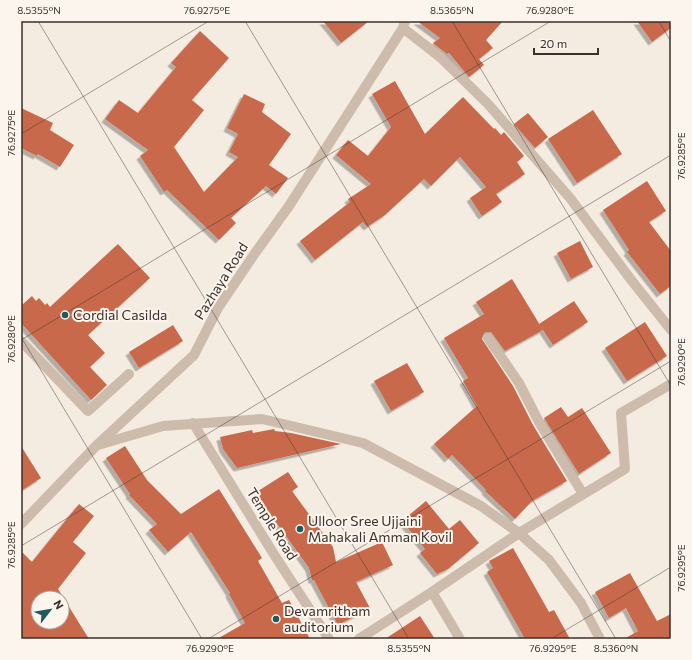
<svg xmlns="http://www.w3.org/2000/svg" width="692" height="660" viewBox="0 0 692 660" font-family="Commissioner,sans-serif">
  <style>
    .building { fill: #c8694b; fill-rule: evenodd; filter: url(#shadow) }
    .lines { fill: none; stroke-linecap: round; stroke-linejoin: round }
    .minor { stroke: #cdbbac; stroke-width: 10 }
    .ticks { fill: none; stroke: #3b302b; stroke-width: 1; stroke-opacity: 0.45 }
    .poi-dot { fill: #1f5a5e; stroke: #fbf5ee; stroke-width: 1.5 }
    .labels { text-anchor: middle; stroke-width: 4; stroke-linejoin: round; paint-order: stroke }
    .street-label { font-size: 14px; fill: #3b302b; stroke: #fbf5ee }
    .poi-label { font-size: 14px; fill: #3b302b; stroke: #fbf5ee; text-anchor: start }
    .neatline { fill: none; stroke: #3b302b; stroke-width: 1.5 }
    .ticks-label { font-size: 10px; text-anchor: middle; fill: #3b302b }
  </style>
  <defs>
    <filter id="shadow"><feDropShadow dx="-3.5" dy="3.5" stdDeviation="0" flood-color="#0004"/></filter>
  </defs>
  <rect width="100%" height="100%" fill="#f4ebe1"/>
  <g class="building">
    <path d="M323,21H369L341,43Z"/>
    <path d="M417,21H503L486,40L493,48L479,59L484,65L469,77L449,53L447,54L434,44L433,43L440,38Z"/>
    <path d="M637,21H671V28L652,42Z"/>
    <path d="M200,31L229,58L192,100L204,110L174,147L204,192L238,157L229,152L238,134L227,128L244,94L265,104L262,112L291,134L269,165L288,178L276,194L266,186L231,218L236,223L219,240L167,190L164,192L140,156L148,150L105,119L119,100L138,113L176,67L171,63Z"/>
    <path d="M395,81L425,134L463,97L494,129L495,128L501,135L504,132L524,156L517,162L525,174L496,194L502,202L482,216L470,198L486,187L460,157L431,186L424,179L385,215L367,227L363,222L315,260L300,241L350,202L348,199L371,184L336,155L348,140L368,156L391,127L372,94Z"/>
    <path d="M21,108L53,123L50,130L74,145L60,167L38,154L37,156L21,148Z"/>
    <path d="M593,110L622,154L577,183L548,139Z"/>
    <path d="M528,113L548,137L535,148L514,124Z"/>
    <path d="M647,181L666,211L649,222L671,251V286L660,294L627,252L629,250L603,210Z"/>
    <path d="M580,241L593,267L571,279L557,253Z"/>
    <path d="M118,244L150,278L88,335L105,353L90,367L107,385L91,400L21,323V306L32,296L36,301L39,298L45,305L47,303L50,307Z"/>
    <path d="M512,279L543,330L505,351L491,332H487L484,333L482,339L513,386L533,425L567,481L532,501L515,519L485,491L486,490L452,455L448,459L434,444L477,406L463,381L468,378L444,338L484,314L476,302Z"/>
    <path d="M574,301L588,322L553,345L539,324Z"/>
    <path d="M645,322L667,356L627,381L605,348Z"/>
    <path d="M173,325L183,341L139,368L129,352Z"/>
    <path d="M407,363L424,392L391,411L374,381Z"/>
    <path d="M561,407L568,417L582,408L611,453L579,474L544,418Z"/>
    <path d="M274,429L275,431L291,433L341,444L237,468L223,449L220,437L252,430L253,433Z"/>
    <path d="M21,446L41,478L21,491Z"/>
    <path d="M125,446L147,480L181,514L219,489L262,558L258,561L282,603L289,600L310,639H217L245,623L229,594L230,593L191,532L168,552L149,530L157,524L129,495L130,494L106,458Z"/>
    <path d="M288,472L298,487L292,491L333,547L336,562L382,542L393,565L356,582L370,608L338,625L314,580H312L309,568L255,493Z"/>
    <path d="M426,501L449,529L460,520L479,543L448,569L437,574L420,553L425,549L402,521Z"/>
    <path d="M79,504L94,516L73,542L86,553L58,589L89,639H21V551L32,562ZM38,598H62V622H38Z"/>
    <path d="M513,548L549,612L554,610L570,639H525L487,572L493,568L489,561Z"/>
    <path d="M630,573L657,621L671,614V639H624L638,631L626,608L609,618L595,592Z"/>
    <path d="M420,616L435,639H385Z"/>
  </g>
  <g class="lines">
    <g class="minor">
      <path d="M403,28L440,57L488,104L570,198L632,281L671,330"/>
      <path d="M488,338L519,383L539,422L583,494"/>
      <path d="M21,341L88,411L129,374"/>
      <path d="M193,423L275,556L329,639"/>
      <path d="M98,445L163,426L262,419L363,443L481,506L519,533L549,560L581,603L600,639"/>
      <path d="M21,524L96,446L194,355L218,308L253,256L289,206L403,28L405,21"/>
      <path d="M432,592L519,533L625,469L621,413L671,384"/>
      <path d="M359,639L432,592L460,639"/>
    </g>
  </g>
  <path class="ticks" d="M38,21L409,639M245,21L616,639M452,21L671,386M659,21L671,42M21,134L209,21M21,337L202,639M21,340L551,21M21,546L671,155M208,639L671,361M551,639L671,567"/>
  <g class="poi-dot">
    <circle cx="65" cy="315" r="4"/>
    <circle cx="300" cy="529" r="4"/>
    <circle cx="276" cy="619" r="4"/>
  </g>
  <g class="labels">
    <g class="street-label">
      <text transform="translate(221 281) rotate(-58)" y="5">Pazhaya Road</text>
      <text transform="translate(272 524) rotate(58)" y="5">Temple Road</text>
    </g>
    <g class="poi-label">
      <text x="73" y="320">Cordial Casilda</text>
      <text x="308" y="526">Ulloor Sree Ujjaini<tspan x="308" dy="16">Mahakali Amman Kovil</tspan></text>
      <text x="284" y="616">Devamritham<tspan x="284" dy="16">auditorium</tspan></text>
    </g>
  </g>
  <rect width="692" height="660" fill="none" stroke="#fbf5ee" stroke-width="44"/>
  <g transform="translate(50 610) rotate(59)"><circle r="19" fill="#fbf5ee" stroke="#aea6a0"/>
  <path d="M0-3L7 15L0 10L-7 15Z" fill="#1f5a5e"/>
  <text y="-6" font-size="11" font-weight="bold" text-anchor="middle" fill="#3b302b">N</text>
  </g>
  <path d="M534 48v6h64v-6" fill="none" stroke="#3b302b" stroke-width="2"/>
  <text x="540" y="48" font-size="12" fill="#3b302b" stroke="#fbf5ee" stroke-width="3" paint-order="stroke">20 m</text>
  <rect x="22" y="22" width="648" height="616" class="neatline"/>
  <g class="ticks-label">
    <text x="39" y="14">8.5355°N</text>
    <text x="207" y="14">76.9275°E</text>
    <text x="452" y="14">8.5365°N</text>
    <text x="550" y="14">76.9280°E</text>
    <text transform="translate(11 133) rotate(-90)" y="4">76.9275°E</text>
    <text transform="translate(681 156) rotate(-90)" y="4">76.9285°E</text>
    <text transform="translate(11 339) rotate(-90)" y="4">76.9280°E</text>
    <text transform="translate(681 362) rotate(-90)" y="4">76.9290°E</text>
    <text transform="translate(11 545) rotate(-90)" y="4">76.9285°E</text>
    <text transform="translate(681 568) rotate(-90)" y="4">76.9295°E</text>
    <text x="210" y="652">76.9290°E</text>
    <text x="409" y="652">8.5355°N</text>
    <text x="553" y="652">76.9295°E</text>
    <text x="616" y="652">8.5360°N</text>
  </g>
</svg>
